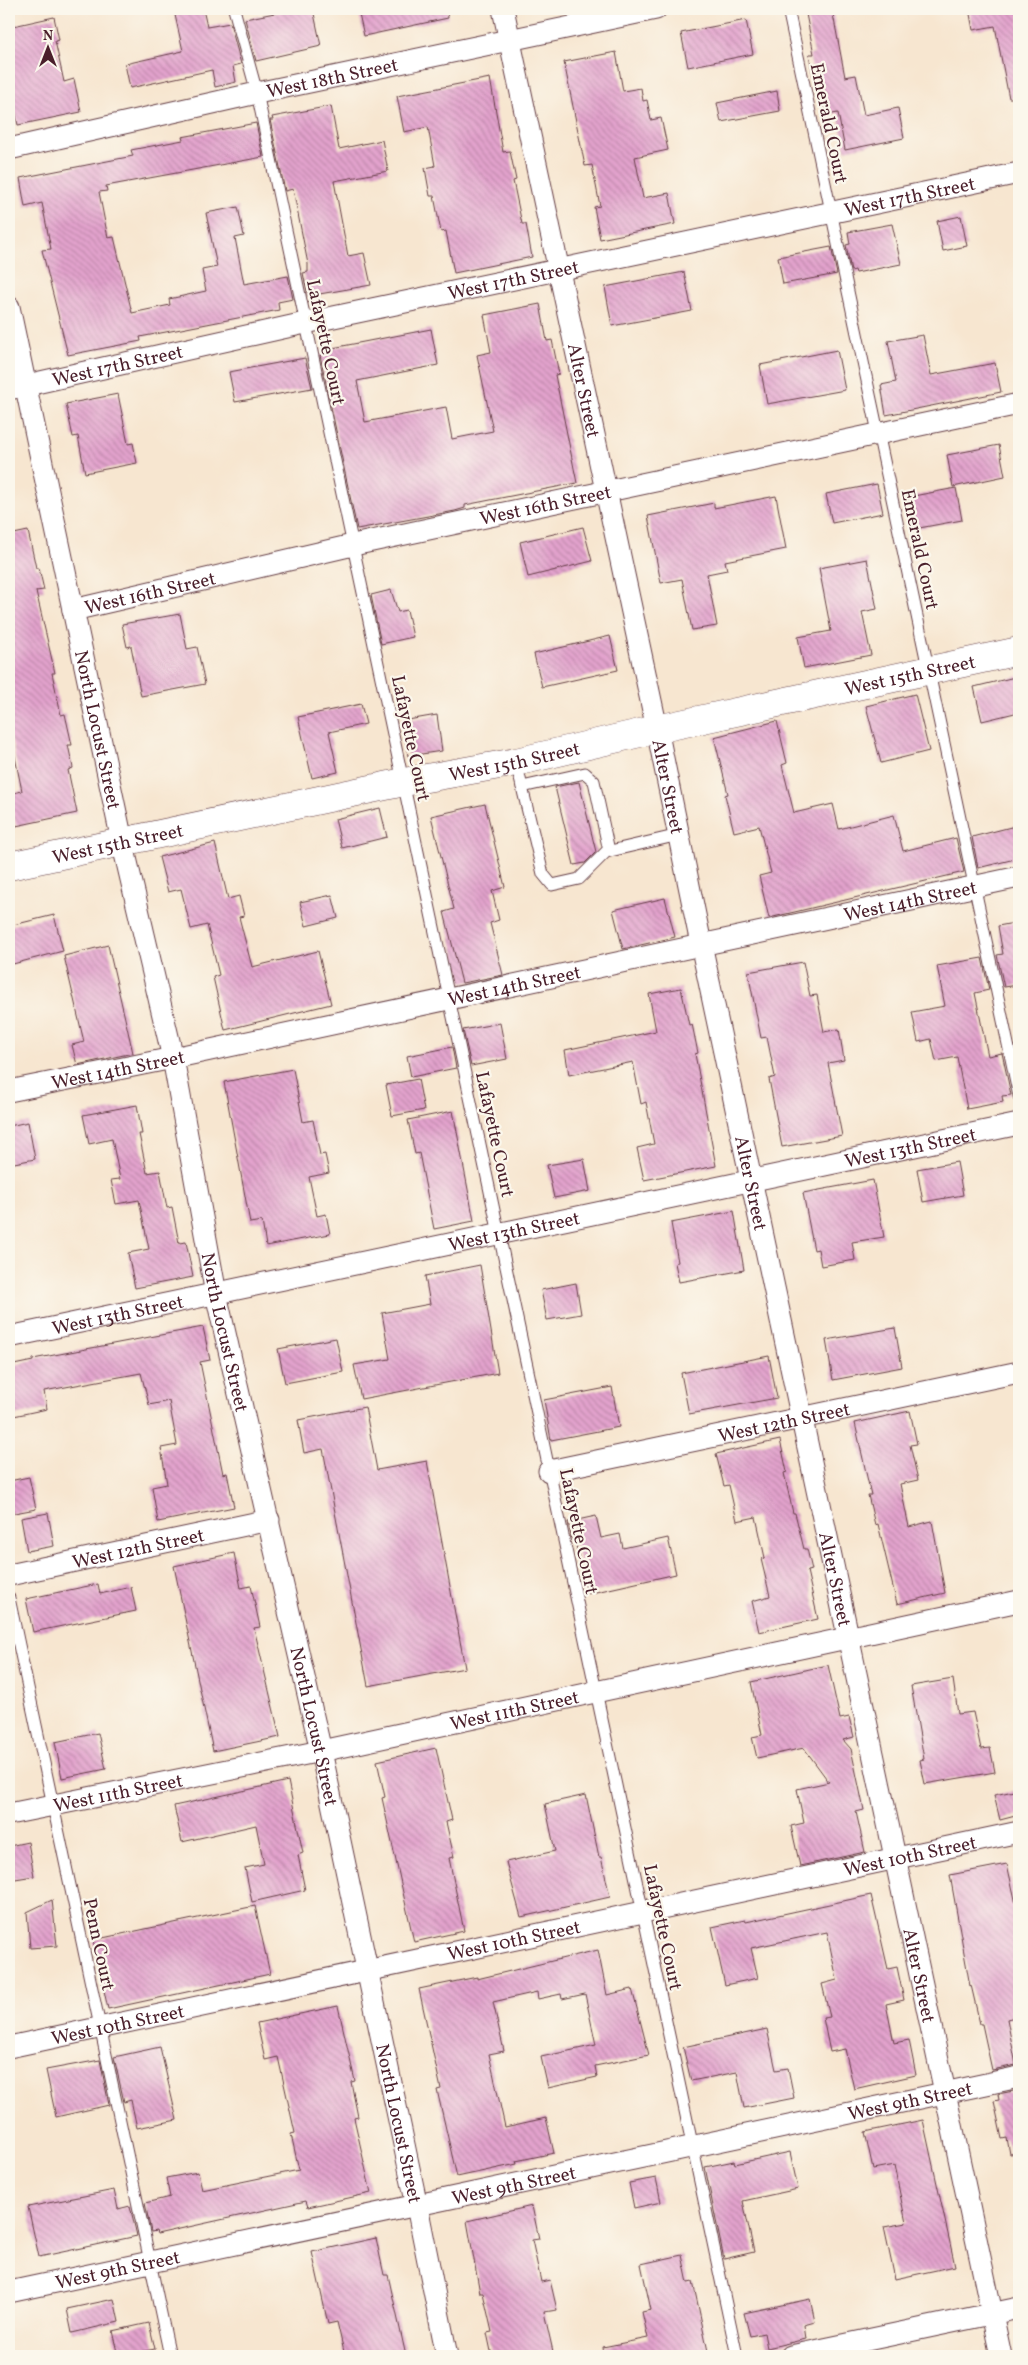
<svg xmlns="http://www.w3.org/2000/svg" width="1028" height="2365" viewBox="0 0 1028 2365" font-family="Vollkorn,serif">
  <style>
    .building { fill: url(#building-back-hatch) }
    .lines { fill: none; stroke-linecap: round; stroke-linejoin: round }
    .lane-casing { stroke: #643d44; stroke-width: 13 }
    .street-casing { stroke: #643d44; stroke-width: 23 }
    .secondary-casing { stroke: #643d44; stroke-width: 29 }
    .lane { stroke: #fff; stroke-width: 11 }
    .street { stroke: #fff; stroke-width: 21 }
    .secondary { stroke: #fff; stroke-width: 28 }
    .labels { text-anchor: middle; stroke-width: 4.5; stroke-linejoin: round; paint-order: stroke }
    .street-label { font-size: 19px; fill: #4a1f2b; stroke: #fbf7ec }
  </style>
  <defs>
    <pattern id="building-back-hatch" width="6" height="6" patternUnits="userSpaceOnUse" patternTransform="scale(1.25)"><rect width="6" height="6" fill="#e3a3cd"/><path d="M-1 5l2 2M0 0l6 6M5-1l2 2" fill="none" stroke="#ba84a7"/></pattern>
  </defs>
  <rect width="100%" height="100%" fill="#fbf7ec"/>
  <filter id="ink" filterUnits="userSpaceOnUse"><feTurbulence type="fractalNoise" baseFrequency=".02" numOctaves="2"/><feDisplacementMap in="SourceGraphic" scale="10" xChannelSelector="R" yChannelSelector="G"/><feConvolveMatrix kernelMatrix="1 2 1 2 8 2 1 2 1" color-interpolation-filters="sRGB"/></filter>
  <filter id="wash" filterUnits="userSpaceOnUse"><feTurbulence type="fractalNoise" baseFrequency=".0096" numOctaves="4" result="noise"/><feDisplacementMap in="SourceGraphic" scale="20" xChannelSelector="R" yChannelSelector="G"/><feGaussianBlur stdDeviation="1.12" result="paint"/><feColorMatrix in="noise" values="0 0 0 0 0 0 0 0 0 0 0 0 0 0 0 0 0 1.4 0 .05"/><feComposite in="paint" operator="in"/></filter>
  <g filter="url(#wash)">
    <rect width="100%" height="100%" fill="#f7e6d0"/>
    <g id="blocks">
      <g class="building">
        <path d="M203,9L207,27L230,23L241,64L233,66L236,82L215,87L212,70L130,88L125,64L183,51L175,15Z"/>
        <path d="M294,9H313L321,46L256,61L245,19Z"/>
        <path d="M358,9H447L448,18L364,36Z"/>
        <path d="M805,9H832L845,77L856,75L864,115L898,108L904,138L845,150L838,113L827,115L819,75L813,76L809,54H814Z"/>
        <path d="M969,9H1019V98H1009L995,26L973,30Z"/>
        <path d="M54,17L59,40L55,41L64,82L74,79L81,112L18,125L9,85V27Z"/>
        <path d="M746,20L753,54L688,67L681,33Z"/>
        <path d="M616,52L623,91L641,88L643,101L647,100L651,120L661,118L668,150L635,157L643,198L669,193L675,224L600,239L594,207L600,206L592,165L585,166L564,62Z"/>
        <path d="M490,78L503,152L510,151L516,180L513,181L522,224H526L532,257L454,273L446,231L441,232L434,196H430L425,168L435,166L428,127L404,132L397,96Z"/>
        <path d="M777,91L780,111L721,122L717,103Z"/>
        <path d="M331,106L339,149L382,140L388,171L334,181L348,256L364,253L371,285L308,296L303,273L308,272V264L293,189L285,191L270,120H273L272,117Z"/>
        <path d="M256,123L263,157L106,186L107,191L99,192L108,238L114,237L132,313L170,305L169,299L206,291L202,270L217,267L206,213L238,207L244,236L235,238L244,284L288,276L293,299L278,302L279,310L140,337L141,341L68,355L42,250L51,249L42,203L25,207L20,178L133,156L131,150L183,140L182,137Z"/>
        <path d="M961,216L967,246L943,251L937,221Z"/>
        <path d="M892,224L901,264L856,273L855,270L851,271L846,245L850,244L848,232Z"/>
        <path d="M831,247L837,274L783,284L778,257Z"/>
        <path d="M684,272L692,311L612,326L605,287Z"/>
        <path d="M540,304L547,341L552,340L559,374L555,375L577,483L465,505V508L455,511L357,529L320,355L323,354L322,350L431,329L438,365L357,381L365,422L446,407L452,439L493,431L477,355L491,352L484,315Z"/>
        <path d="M923,335L931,375L995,363L1001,392L886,415L881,385L896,382L888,341Z"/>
        <path d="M837,350L845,390L767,404L760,365Z"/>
        <path d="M305,358L312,388L235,402L229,372Z"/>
        <path d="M118,394L128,444L133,443L137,463L85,473L78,436L73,437L66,404Z"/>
        <path d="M999,445L1005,476L953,487L947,455Z"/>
        <path d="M877,484L883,513L832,523L826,494Z"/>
        <path d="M956,488L962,520L914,529L908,497Z"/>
        <path d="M776,496L786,549L725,561L727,570L707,574L717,626L692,630L682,579L661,583L648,516L714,503V508Z"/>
        <path d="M583,527L592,561L528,577L520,542Z"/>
        <path d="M28,531L36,568H39L44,590L36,591L55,673H52L61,715L65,714L72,745H68L73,768L68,770L77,813L16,826L9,794L22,791L9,728V535Z"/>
        <path d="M867,559L877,609L862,612L871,655L804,668L798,637L831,631L819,568Z"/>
        <path d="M391,590L398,612L407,610L413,637L381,644L371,595Z"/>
        <path d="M180,614L187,649L197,647L205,684L141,696L131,646L127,647L122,624Z"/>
        <path d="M610,636L618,670L542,687L534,654Z"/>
        <path d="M1019,676V712L982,721L974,687Z"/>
        <path d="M915,694L929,751L881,763L866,706Z"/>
        <path d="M361,704L366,724L329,732L338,772L312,778L298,717Z"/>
        <path d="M437,715L442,751L408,756L402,721Z"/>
        <path d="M777,721L787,763L782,765L794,813L833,804L839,829L894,815L903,851L956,838L964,872L769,918L759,876L771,873L759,826L734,832L725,795L728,794L714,737Z"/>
        <path d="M579,782L596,852L585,863L574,865L555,787Z"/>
        <path d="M485,804L505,887L492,891L499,920L490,923L503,975L462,983L444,912L454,909L431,816Z"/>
        <path d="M380,808L387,837L342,848L335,819Z"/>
        <path d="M1019,825V858L978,868L972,837Z"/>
        <path d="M215,843L228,899L239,896L244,916L239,917L252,967L318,951L331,1004L225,1030L213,977L219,975L207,925L191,929L181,889L168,892L159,857Z"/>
        <path d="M332,895L338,918L306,926L300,902Z"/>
        <path d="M665,898L675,937L623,949L613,910Z"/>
        <path d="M54,915L63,951L9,965V926Z"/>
        <path d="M1019,922V985L1004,987L997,955L1003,954L998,926Z"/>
        <path d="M108,945L133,1053L77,1065L72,1045L84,1042L64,956Z"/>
        <path d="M982,958L989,990L975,993L988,1056L1002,1053L1011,1095L1002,1096L1003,1102L967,1109L957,1057L936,1061L931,1039L918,1042L912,1012L945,1006L937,966Z"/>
        <path d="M803,962L810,996L817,995L824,1032L839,1029L844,1060L828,1063L842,1136L782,1147L769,1079L775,1077L767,1037L761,1038L748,972Z"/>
        <path d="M681,988L689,1025L692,1024L698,1053L695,1054L716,1166L644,1180L637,1148L654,1144L646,1102L641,1104L633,1062L569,1075L565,1050L656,1031L649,994Z"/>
        <path d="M500,1023L507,1059L471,1066L463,1030Z"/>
        <path d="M452,1047L456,1068L411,1077L407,1056Z"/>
        <path d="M293,1069L303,1122L313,1120L320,1155L325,1154L329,1173L309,1177L317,1216L326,1214L330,1234L266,1246L262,1221L250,1223L224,1082Z"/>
        <path d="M418,1079L424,1110L392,1116L386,1085Z"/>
        <path d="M137,1105L142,1134H139L147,1173L160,1171L167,1208L172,1207L179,1243L186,1242L193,1277L135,1288L128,1253L149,1249L139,1200L116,1204L111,1180L120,1179L112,1139L89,1144L83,1115Z"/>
        <path d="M453,1111L474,1221L434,1229L419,1153L415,1154L408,1120Z"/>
        <path d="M28,1122L35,1159L9,1164V1126Z"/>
        <path d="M584,1159L590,1191L554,1198L547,1165Z"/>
        <path d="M957,1162L963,1195L923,1202L917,1169Z"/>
        <path d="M873,1180L884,1237L852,1242L855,1260L821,1266L818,1249L814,1250L803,1193Z"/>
        <path d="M734,1211L744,1270L679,1282L675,1263L678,1262L671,1223Z"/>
        <path d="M480,1265L498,1373L361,1399L354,1365L390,1359L382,1313L430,1304L425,1276Z"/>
        <path d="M576,1283L581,1314L547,1320L541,1290Z"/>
        <path d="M203,1327L210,1360L200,1362L223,1474L227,1473L234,1507L158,1522L152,1487L167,1484L161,1448L177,1445L169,1401L149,1405L141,1373L44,1391L47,1409L9,1417V1366L33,1361V1359Z"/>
        <path d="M895,1328L902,1367L833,1380L826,1340Z"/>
        <path d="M336,1338L343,1372L285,1383L278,1349Z"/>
        <path d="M769,1356L777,1398L689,1414L681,1373Z"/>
        <path d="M612,1387L619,1427L551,1440L544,1400Z"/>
        <path d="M365,1407L377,1470L427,1461L465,1668L368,1686L323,1449L304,1453L298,1420Z"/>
        <path d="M910,1411L917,1444L910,1445L918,1480L900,1484L909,1527L932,1521L945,1593L897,1604L878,1524L875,1525L868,1495H871L855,1423Z"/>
        <path d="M780,1440L787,1472L784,1473L793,1513H795L804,1549H807L812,1570L807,1571L818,1619L759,1632L752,1601L770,1596L761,1559L765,1558L756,1517L737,1521L729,1485L724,1486L716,1454Z"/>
        <path d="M29,1477L36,1509L9,1514V1481Z"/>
        <path d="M48,1513L54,1546L27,1551L21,1518Z"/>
        <path d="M596,1516L601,1538L620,1534L623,1548L668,1538L676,1574L587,1594L578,1554L575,1541H572L568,1522Z"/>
        <path d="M234,1553L241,1588L251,1586L260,1627L254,1628L280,1737L213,1751L174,1566Z"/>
        <path d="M98,1584L100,1594L131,1587L136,1611L33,1632L26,1599Z"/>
        <path d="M828,1665L840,1719L849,1717L854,1737L843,1740L851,1749L864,1810L856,1812L865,1852L800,1866L791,1826L804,1823L797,1789L829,1782L804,1748L757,1758L752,1737L762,1735L751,1682Z"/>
        <path d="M953,1679L958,1714L973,1712L981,1749L990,1748L995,1772L925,1784L920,1760L924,1759L911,1686Z"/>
        <path d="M98,1733L106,1769L62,1778L55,1742Z"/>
        <path d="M436,1748L452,1820L446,1822L454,1857L449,1858L464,1931L414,1942L382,1798L385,1797L377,1761Z"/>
        <path d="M288,1781L303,1853L298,1855L305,1890L252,1902L245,1868L264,1864L256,1825L182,1842L174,1806Z"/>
        <path d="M1019,1790V1815L1000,1820L994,1795Z"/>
        <path d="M586,1795L599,1857H601L610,1897L521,1917L506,1862L555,1851L545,1804Z"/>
        <path d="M28,1842L34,1876L9,1880V1846Z"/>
        <path d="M1007,1864L1016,1904H1019V2016L1007,2019L1016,2065L992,2070L982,2024H980L971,1985L970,1986L950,1875Z"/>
        <path d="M871,1895L888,1969L897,1967L904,2000L886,2004L894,2043L909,2040L916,2075L854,2089L845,2049L830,2052L823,2018L830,2017L822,1984L837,1980L827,1932L751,1948L758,1978L725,1985L712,1927L745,1920L746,1922Z"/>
        <path d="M52,1900L57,1946L30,1948L27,1912Z"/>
        <path d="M255,1906L270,1974L108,2009L93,1940Z"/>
        <path d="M598,1950L607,1995L632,1989L649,2055L595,2066L597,2077L548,2088L541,2057L596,2045L585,1994L562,1999L561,1994L538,1999L537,1992L493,2002L504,2051L489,2054L505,2127L546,2118L554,2153L516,2161L517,2164L457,2177L437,2090L441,2089L419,1989L477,1977V1979Z"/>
        <path d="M338,2006L355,2081L351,2082L358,2117L354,2118L371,2193L308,2207L306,2201L157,2234L156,2231L151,2232L145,2203L170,2197L166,2178L198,2172L202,2190L299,2170L291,2134L295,2133L278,2057L265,2060L257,2023Z"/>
        <path d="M767,2029L776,2070L788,2068L794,2098L744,2108L737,2072L691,2081L683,2047Z"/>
        <path d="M160,2047L177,2120L137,2128L131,2100L124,2102L114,2057Z"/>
        <path d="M100,2060L109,2105L56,2117L46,2070Z"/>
        <path d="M1019,2090V2153L1010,2154L1007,2138L1002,2139L994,2101L999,2100L998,2094Z"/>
        <path d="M923,2120L955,2266L895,2279L884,2227L906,2223L894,2165L873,2169L865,2132Z"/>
        <path d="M790,2152L798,2189L743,2201L754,2252L724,2259L705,2167L734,2161L735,2164Z"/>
        <path d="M656,2178L661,2202L634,2208L629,2183Z"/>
        <path d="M114,2190L118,2209L130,2206L137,2236L39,2257L28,2207Z"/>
        <path d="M532,2206L539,2239L532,2240L541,2282L550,2280L557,2310L544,2312L554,2356H492L487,2333L492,2332L483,2293H480L467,2221Z"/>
        <path d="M376,2238L384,2275H388L406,2356H345L337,2322L328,2324L312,2252Z"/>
        <path d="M682,2255L688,2283L693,2282L709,2356H604L603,2347L648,2338L642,2312L651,2310L641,2264Z"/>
        <path d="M114,2299L119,2322L72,2333L67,2309Z"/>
        <path d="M810,2299L815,2322L804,2325L806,2339L767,2348L764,2333L750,2336L744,2313Z"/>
        <path d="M149,2323L155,2349L119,2356L113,2331Z"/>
      </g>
    </g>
  </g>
  <g filter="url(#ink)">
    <use href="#blocks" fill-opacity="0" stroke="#643d44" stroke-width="1"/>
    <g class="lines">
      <defs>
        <g id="lane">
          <path d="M234,9L257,93L737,2356"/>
          <path d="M788,9L1019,1096"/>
          <path d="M516,762L543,874L552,885L579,879L606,852L679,835"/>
          <path d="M522,787L585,773L594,781L609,851"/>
          <path d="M9,1598L170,2356"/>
        </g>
        <g id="street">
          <path id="s1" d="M503,9L657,729L701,944L1001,2356"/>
          <path id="s2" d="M9,149L257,93L656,9"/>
          <path id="s3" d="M9,307L122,841L173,1058L216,1294L321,1751L417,2206L447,2356"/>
          <path id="s4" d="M9,389L305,323L1019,173"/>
          <path id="s5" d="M73,610L353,545L1019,404"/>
          <path id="s6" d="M9,1091L173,1058L1019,877"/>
          <path id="s7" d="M9,1337L1019,1124"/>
          <path id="s8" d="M549,1471L1019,1372"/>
          <path id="s9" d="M9,1575L269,1520"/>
          <path id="s10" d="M9,1814L321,1751L1019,1601"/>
          <path id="s11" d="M9,2047L1019,1832"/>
          <path id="s12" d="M9,2292L1019,2077"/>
          <path d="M791,2356L1019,2308"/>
        </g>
        <g id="secondary">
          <path id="s13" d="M9,866L404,782L516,762L657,729L1019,651"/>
        </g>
      </defs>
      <use href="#lane" class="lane-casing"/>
      <use href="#street" class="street-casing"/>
      <use href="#secondary" class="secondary-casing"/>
      <use href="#lane" class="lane"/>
      <use href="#street" class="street"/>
      <use href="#secondary" class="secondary"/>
    </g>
  </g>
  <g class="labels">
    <g class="street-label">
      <text dy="7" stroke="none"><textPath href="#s2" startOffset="331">West 18th Street</textPath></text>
      <text transform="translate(830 123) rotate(78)" y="7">Emerald Court</text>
      <text dy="7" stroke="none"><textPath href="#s4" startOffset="921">West 17th Street</textPath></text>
      <text dy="7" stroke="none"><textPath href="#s4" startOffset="516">West 17th Street</textPath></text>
      <text transform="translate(327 342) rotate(78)" y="7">Lafayette Court</text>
      <text dy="7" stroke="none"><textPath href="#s4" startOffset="111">West 17th Street</textPath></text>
      <text dy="7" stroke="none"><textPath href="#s1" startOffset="390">Alter Street</textPath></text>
      <text dy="7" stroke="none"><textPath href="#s5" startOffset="484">West 16th Street</textPath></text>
      <text transform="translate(921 549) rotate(78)" y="7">Emerald Court</text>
      <text dy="7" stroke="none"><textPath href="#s5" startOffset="79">West 16th Street</textPath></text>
      <text dy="7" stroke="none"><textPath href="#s13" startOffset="921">West 15th Street</textPath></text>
      <text dy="7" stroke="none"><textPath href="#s3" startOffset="432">North Locust Street</textPath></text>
      <text transform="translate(412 738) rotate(78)" y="7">Lafayette Court</text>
      <text dy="7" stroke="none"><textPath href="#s13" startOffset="516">West 15th Street</textPath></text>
      <text dy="7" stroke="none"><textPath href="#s1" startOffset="795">Alter Street</textPath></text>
      <text dy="7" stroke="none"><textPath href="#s13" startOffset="111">West 15th Street</textPath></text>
      <text dy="7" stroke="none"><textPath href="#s6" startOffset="921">West 14th Street</textPath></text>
      <text dy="7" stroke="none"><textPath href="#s6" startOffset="516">West 14th Street</textPath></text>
      <text dy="7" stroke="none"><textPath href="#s6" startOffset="111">West 14th Street</textPath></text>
      <text transform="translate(496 1134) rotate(78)" y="7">Lafayette Court</text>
      <text dy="7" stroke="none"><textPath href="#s7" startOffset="921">West 13th Street</textPath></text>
      <text dy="7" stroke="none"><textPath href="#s1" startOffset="1200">Alter Street</textPath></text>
      <text dy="7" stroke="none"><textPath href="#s7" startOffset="516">West 13th Street</textPath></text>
      <text dy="7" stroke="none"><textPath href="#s7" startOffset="111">West 13th Street</textPath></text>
      <text dy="7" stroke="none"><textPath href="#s3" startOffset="1048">North Locust Street</textPath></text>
      <text dy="7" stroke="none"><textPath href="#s8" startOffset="240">West 12th Street</textPath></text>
      <text transform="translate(580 1531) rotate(78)" y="7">Lafayette Court</text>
      <text dy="7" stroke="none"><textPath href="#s9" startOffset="132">West 12th Street</textPath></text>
      <text dy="7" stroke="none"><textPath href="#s1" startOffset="1605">Alter Street</textPath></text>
      <text dy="7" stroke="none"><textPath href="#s10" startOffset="516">West 11th Street</textPath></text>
      <text dy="7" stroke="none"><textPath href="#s3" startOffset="1452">North Locust Street</textPath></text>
      <text dy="7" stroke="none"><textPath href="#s10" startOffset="111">West 11th Street</textPath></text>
      <text dy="7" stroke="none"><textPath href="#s11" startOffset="921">West 10th Street</textPath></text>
      <text transform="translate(664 1927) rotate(78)" y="7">Lafayette Court</text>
      <text dy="7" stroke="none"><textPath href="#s11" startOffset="516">West 10th Street</textPath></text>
      <text transform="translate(100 1944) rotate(78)" y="7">Penn Court</text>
      <text dy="7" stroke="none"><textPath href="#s1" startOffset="2010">Alter Street</textPath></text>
      <text dy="7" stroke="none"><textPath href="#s11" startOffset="111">West 10th Street</textPath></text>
      <text dy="7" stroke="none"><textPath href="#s12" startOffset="921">West 9th Street</textPath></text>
      <text dy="7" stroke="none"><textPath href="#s3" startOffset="1858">North Locust Street</textPath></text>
      <text dy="7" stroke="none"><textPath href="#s12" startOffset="516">West 9th Street</textPath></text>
      <text dy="7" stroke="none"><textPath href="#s12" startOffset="111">West 9th Street</textPath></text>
    </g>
  </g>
  <rect width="1028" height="2365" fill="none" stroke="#fbf7ec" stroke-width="30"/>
  <g transform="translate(48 48)" stroke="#fbf7ec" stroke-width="4" paint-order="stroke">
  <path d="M0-4L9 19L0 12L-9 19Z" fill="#4a1f2b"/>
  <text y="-8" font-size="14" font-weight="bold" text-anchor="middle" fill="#4a1f2b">N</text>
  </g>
</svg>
